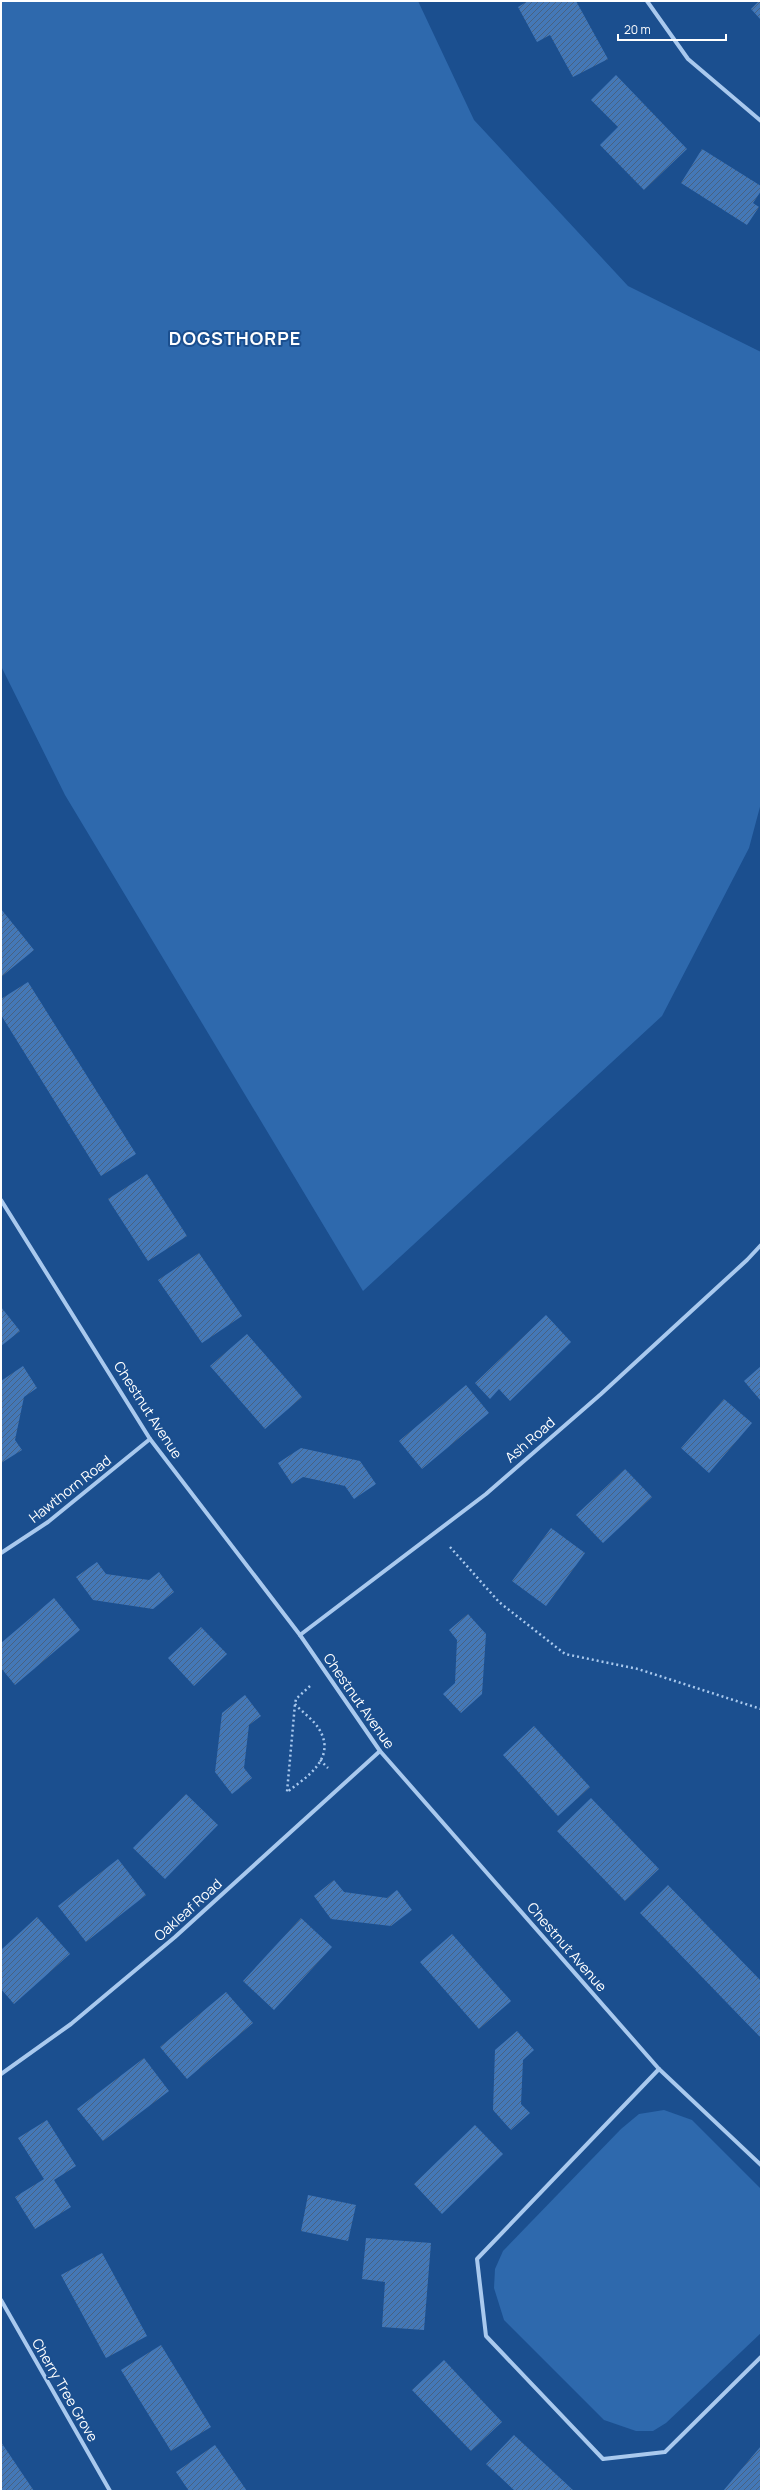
<svg xmlns="http://www.w3.org/2000/svg" width="762" height="2492" viewBox="0 0 762 2492" font-family="Manrope,sans-serif">
  <style>
    .grass { fill: #2e69ad }
    .building { fill: url(#building-hatch) }
    .lines { fill: none; stroke-linecap: round; stroke-linejoin: round }
    .path { stroke: #a9c9ee; stroke-width: 2.5; stroke-dasharray: 2 3; stroke-linecap: butt }
    .minor { stroke: #a9c9ee; stroke-width: 4 }
    .labels { text-anchor: middle; stroke-width: 4; stroke-linejoin: round; paint-order: stroke }
    .street-label { font-size: 14px; fill: #fff; stroke: #1b4f8f }
    .district-label { font-size: 18px; font-weight: bold; letter-spacing: 1px; fill: #fff; stroke: #1b4f8f }
  </style>
  <defs>
    <pattern id="building-hatch" width="6" height="6" patternUnits="userSpaceOnUse"><rect width="6" height="6" fill="#4478b7"/><path d="M-1 1l2-2M0 6l6-6M5 7l2-2" fill="none" stroke="#486282"/></pattern>
  </defs>
  <rect width="100%" height="100%" fill="#1b4f8f"/>
  <g class="grass">
    <path d="M1,1H418L474,120L628,286L761,352V803L749,848L662,1016L363,1291L65,795L1,666Z"/>
    <path d="M664,2110L692,2120L761,2189V2333L666,2423L653,2431H636L604,2420L504,2320L494,2288L495,2269L503,2251L621,2129L639,2114Z"/>
  </g>
  <g class="building">
    <path d="M528,1H576L608,59L573,77L550,35L537,42L518,7Z"/>
    <path d="M759,1H761V20L751,9Z"/>
    <path d="M616,75L687,149L644,190L600,145L618,127L591,100Z"/>
    <path d="M702,149L761,186V191L753,203L759,207L747,225L681,183Z"/>
    <path d="M1,909L34,950L1,977Z"/>
    <path d="M28,982L136,1154L101,1176L1,1015V999Z"/>
    <path d="M147,1174L187,1236L148,1261L108,1199Z"/>
    <path d="M199,1253L242,1316L202,1343L158,1280Z"/>
    <path d="M1,1307L20,1331L1,1346Z"/>
    <path d="M546,1315L571,1342L510,1401L499,1389L490,1399L475,1383Z"/>
    <path d="M247,1334L302,1397L265,1429L210,1366Z"/>
    <path d="M23,1366L37,1388L24,1397L15,1440L22,1450L1,1463V1381Z"/>
    <path d="M761,1366V1401L744,1381Z"/>
    <path d="M466,1385L489,1413L422,1469L399,1441Z"/>
    <path d="M724,1399L752,1423L709,1473L681,1448Z"/>
    <path d="M301,1448L360,1461L376,1484L354,1499L345,1486L303,1477L292,1484L278,1463Z"/>
    <path d="M625,1469L652,1497L603,1543L576,1515Z"/>
    <path d="M551,1528L585,1553L546,1606L512,1581Z"/>
    <path d="M97,1562L106,1574L149,1580L159,1572L174,1592L153,1609L93,1600L76,1577Z"/>
    <path d="M54,1598L80,1630L15,1685L1,1668V1643Z"/>
    <path d="M468,1614L486,1634L482,1694L461,1713L443,1694L455,1683L457,1640L449,1630Z"/>
    <path d="M201,1627L227,1654L194,1686L168,1658Z"/>
    <path d="M245,1695L261,1716L249,1725L244,1768L252,1778L232,1794L215,1772L222,1713Z"/>
    <path d="M534,1726L590,1787L558,1816L503,1755Z"/>
    <path d="M186,1794L218,1825L165,1879L133,1848Z"/>
    <path d="M591,1798L659,1869L625,1901L557,1831Z"/>
    <path d="M118,1859L146,1895L86,1942L58,1906Z"/>
    <path d="M334,1880L344,1892L387,1898L397,1890L412,1910L391,1926L331,1919L314,1896Z"/>
    <path d="M668,1885L761,1981V2038L640,1913Z"/>
    <path d="M37,1917L70,1954L14,2004L1,1989V1950Z"/>
    <path d="M301,1918L332,1947L274,2010L243,1981Z"/>
    <path d="M452,1934L511,2001L479,2029L420,1962Z"/>
    <path d="M226,1992L253,2023L187,2079L160,2047Z"/>
    <path d="M517,2031L534,2050L523,2060L521,2104L530,2113L511,2130L493,2110L495,2050Z"/>
    <path d="M144,2058L169,2091L103,2141L77,2109Z"/>
    <path d="M47,2120L76,2166L54,2180L71,2207L35,2229L15,2197L44,2179L18,2138Z"/>
    <path d="M475,2125L503,2154L442,2214L414,2184Z"/>
    <path d="M308,2195L356,2205L348,2241L301,2231Z"/>
    <path d="M366,2238L431,2243L424,2330L382,2327L385,2282L362,2279Z"/>
    <path d="M102,2253L147,2336L106,2358L61,2275Z"/>
    <path d="M161,2345L211,2427L171,2451L121,2370Z"/>
    <path d="M444,2360L502,2422L471,2451L412,2390Z"/>
    <path d="M514,2435L574,2491H515L486,2464Z"/>
    <path d="M1,2442L34,2491H1Z"/>
    <path d="M215,2445L247,2491H189L176,2472Z"/>
    <path d="M761,2446V2491H723Z"/>
  </g>
  <g class="lines">
    <g class="path">
      <path d="M450,1547L499,1602L565,1654L638,1669L761,1709"/>
      <path d="M295,1704C302,1712 314,1720 319,1729C337,1758 307,1777 287,1792L295,1704L296,1699L310,1686"/>
      <path d="M320,1760L328,1768"/>
    </g>
    <g class="minor">
      <path d="M647,1L688,59L761,121"/>
      <path d="M1,1200L150,1439L300,1635L380,1751L659,2069L761,2165"/>
      <path d="M1,1553L48,1522L150,1439"/>
      <path d="M300,1635L486,1494L601,1394L747,1260L761,1245"/>
      <path d="M659,2069L477,2259L486,2336L603,2459L665,2452L761,2357"/>
      <path d="M1,2074L71,2024L175,1937L380,1751"/>
      <path d="M1,2300L110,2491"/>
    </g>
  </g>
  <g class="labels">
    <g class="street-label">
      <text transform="translate(148 1410) rotate(57)" y="5">Chestnut Avenue</text>
      <text transform="translate(530 1440) rotate(-41)" y="5">Ash Road</text>
      <text transform="translate(70 1489) rotate(-38)" y="5">Hawthorn Road</text>
      <text transform="translate(359 1701) rotate(55)" y="5">Chestnut Avenue</text>
      <text transform="translate(188 1910) rotate(-42)" y="5">Oakleaf Road</text>
      <text transform="translate(567 1947) rotate(49)" y="5">Chestnut Avenue</text>
      <text transform="translate(65 2390) rotate(60)" y="5">Cherry Tree Grove</text>
    </g>
    <g class="district-label">
      <text x="235" y="345">DOGSTHORPE</text>
    </g>
  </g>
  <rect width="762" height="2492" fill="none" stroke="#ffffff" stroke-width="4"/>
  <path d="M618 34v6h108v-6" fill="none" stroke="#ffffff" stroke-width="2"/>
  <text x="624" y="34" font-size="12" fill="#ffffff" stroke="#1b4f8f" stroke-width="3" paint-order="stroke">20 m</text>
</svg>
